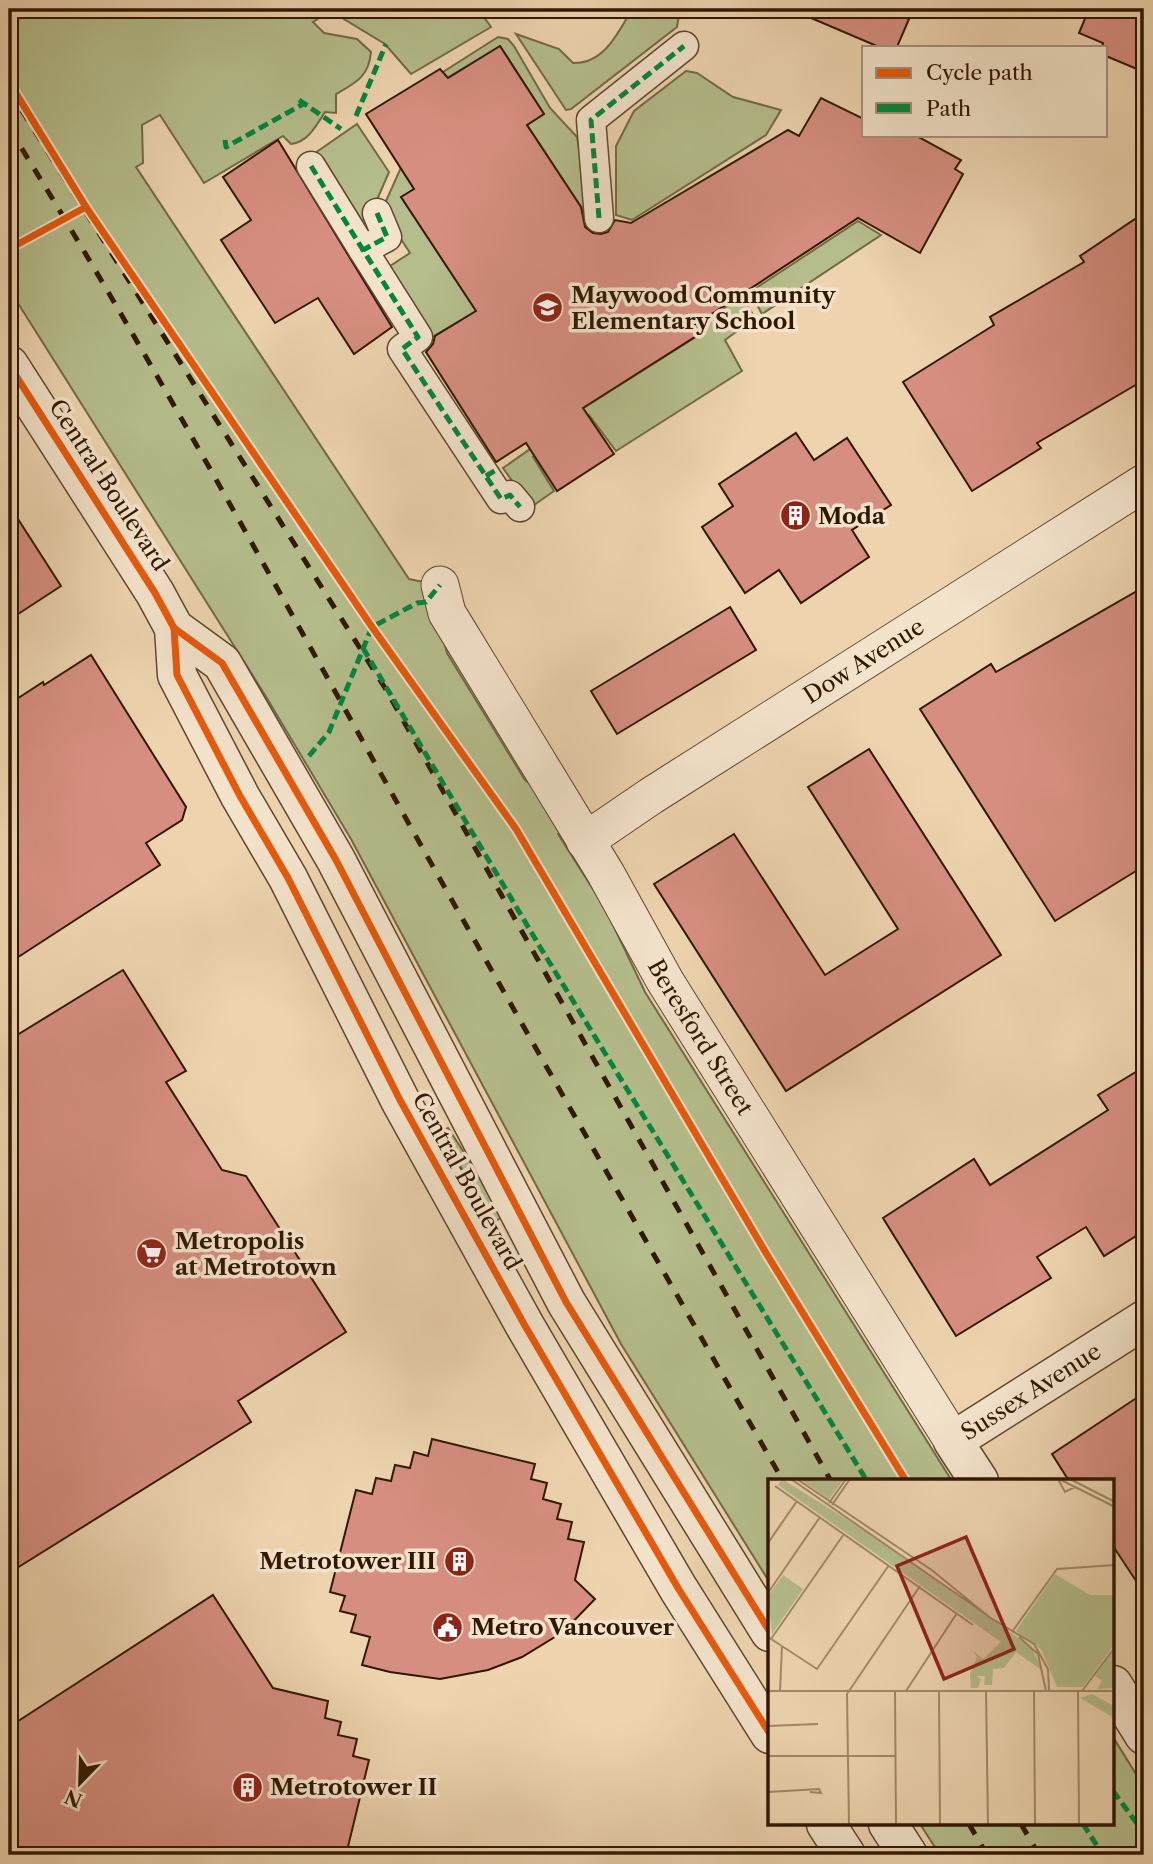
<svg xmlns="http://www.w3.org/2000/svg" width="1153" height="1864" viewBox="0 0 1153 1864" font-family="'Libre Caslon Text',serif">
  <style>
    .green { fill: #b5bd8c; stroke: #726a46; stroke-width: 2 }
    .building { fill: #d68e80; stroke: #301800; stroke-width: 2 }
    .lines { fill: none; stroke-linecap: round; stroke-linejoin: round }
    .pedestrian-casing { stroke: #5f472c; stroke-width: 31 }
    .minor-casing { stroke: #5f472c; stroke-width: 39 }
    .tertiary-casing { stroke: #5f472c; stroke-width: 41 }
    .pedestrian { stroke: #f3e3cb; stroke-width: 28 }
    .minor { stroke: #f3e3cb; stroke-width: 37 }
    .tertiary { stroke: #f3e3cb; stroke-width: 38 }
    .rail { stroke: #301800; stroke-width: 5; stroke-dasharray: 12 12; stroke-linecap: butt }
    .quiet { stroke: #00873e; stroke-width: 5; stroke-dasharray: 10 5; stroke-linecap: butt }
    .cycleway-casing { stroke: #f3e3cb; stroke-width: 11 }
    .cycleway { stroke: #e8590c; stroke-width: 7 }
    .labels { text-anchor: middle; stroke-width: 7; stroke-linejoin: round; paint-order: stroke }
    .poi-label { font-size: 23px; font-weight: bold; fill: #301800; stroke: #f3e3cb; text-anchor: start }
    .street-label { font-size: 23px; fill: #301800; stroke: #f3e3cb }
    .inset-road { fill: none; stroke: #a18969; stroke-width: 2 }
    .view { fill: #8f2418; fill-opacity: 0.15; stroke: #8f2418; stroke-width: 3.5 }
    .inset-edge { fill: none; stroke: #301800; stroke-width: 3.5 }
  </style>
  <rect width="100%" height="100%" fill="#edd4af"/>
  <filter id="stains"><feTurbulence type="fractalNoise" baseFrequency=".00286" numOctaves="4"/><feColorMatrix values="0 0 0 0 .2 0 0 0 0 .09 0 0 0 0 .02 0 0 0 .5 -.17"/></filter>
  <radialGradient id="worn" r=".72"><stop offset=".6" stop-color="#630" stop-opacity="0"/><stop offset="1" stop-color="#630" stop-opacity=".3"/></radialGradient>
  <g class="green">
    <path d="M9,9H316L321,17L313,22L324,33L357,39L371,52C369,77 355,83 336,94V113L325,112C316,126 308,142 291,144L283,136L204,183L160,115L142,125L143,163L136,167L409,579L429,583L447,653L525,780L548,798L566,829L558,834L605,908L645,992L952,1481H770V1583L621,1344L351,839L265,695L9,289Z"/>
    <path d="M321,9H478L491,27L411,74L385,44L337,15L323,12Z"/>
    <path d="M632,9H680L677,27L571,109L566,110L516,34L559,49L573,63C604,64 618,33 632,9Z"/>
    <path d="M498,37L508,39L514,46L550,108L577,137L591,215L587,216L527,125L544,114L500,46L447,78L443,72Z"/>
    <path d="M686,71L697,73L733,97L781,110L766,135L632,220L616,215V146L634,111Z"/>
    <path d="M357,124L389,172L370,216L354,225L314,158L315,153Z"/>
    <path d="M403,163L476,311L431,338L387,268L410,253L382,210Z"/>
    <path d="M858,221L881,235L762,314L750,292Z"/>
    <path d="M742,296L755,318L725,340L742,371L616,451L589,415L557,434L552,428L702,333L699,325Z"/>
    <path d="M533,447L537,453L533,457L554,491L531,507L503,468Z"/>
    <path d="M448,1128L505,1215L491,1224L442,1131Z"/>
    <path d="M1113,1737L1144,1787V1855H940L920,1824H1113Z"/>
  </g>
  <g class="building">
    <path d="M790,9H885L909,19L897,47H879Z"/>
    <path d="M1089,9H1144V72L1106,56V47H1102L1103,43L1079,33Z"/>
    <path d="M500,46L544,114L527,125L581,207L585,227L593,233L601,234L608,232L615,220L631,223L788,130L799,136L821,98L864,119V135H915L961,160L955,169L963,174L920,253L858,218L695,325L701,333L583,408L614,454L557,491L526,443L496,462L426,352L433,344L435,336L476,311L401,197L414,189L366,114L440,69L448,78Z"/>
    <path d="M278,140L392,327L354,354L318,298L275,323L221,240L251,220L223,177Z"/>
    <path d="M1144,213V380L1037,443L1041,448L972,491L903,382L994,325L990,317L1084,262L1080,256Z"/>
    <path d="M796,433L814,460L847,438L891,505L852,530L869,557L801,603L779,570L745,593L702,527L733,506L719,484Z"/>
    <path d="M9,505L61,586L9,620Z"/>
    <path d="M1144,587V866L1055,921L920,709L991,664L996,672Z"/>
    <path d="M730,607L756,650L617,734L591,691Z"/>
    <path d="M91,655L186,807L182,820L146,843L160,865L9,963V704L43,682L44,685Z"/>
    <path d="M869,749L1001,955L786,1091L654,884L734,834L825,975L898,929L808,787Z"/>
    <path d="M123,970L186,1071L166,1082L222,1170L246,1176L346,1332L238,1401L251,1422L9,1573V1040Z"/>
    <path d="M1144,1067V1231L1104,1256L1086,1227L1037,1257L1051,1278L956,1336L883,1218L974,1159L990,1185L1108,1110L1098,1095Z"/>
    <path d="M1144,1393V1593L1113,1546V1481H1069L1052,1454Z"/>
    <path d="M432,1439L535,1464L531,1479L547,1483L543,1499L561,1504L557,1519L572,1522L568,1539L584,1542L575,1580L595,1599L563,1632L522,1657L488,1670L440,1679L390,1672L362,1665L370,1637L351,1632L356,1615L340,1611L345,1596L330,1592L356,1490L372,1494L376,1478L391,1481L395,1465L410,1468L414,1452L428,1456Z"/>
    <path d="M213,1595L273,1688L328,1701L325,1718L341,1722L338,1735L357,1739L353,1756L369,1760L346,1855H9V1727Z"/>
  </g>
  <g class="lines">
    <defs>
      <g id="pedestrian">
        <path d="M311,166L363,250"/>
        <path d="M377,213L387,237L363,250L418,337L402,349L501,499L510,495L520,507"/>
        <path d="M599,218L591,120L684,46"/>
      </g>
      <g id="minor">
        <path id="s1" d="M440,585L447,613L606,874L665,981L953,1441"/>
        <path id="s2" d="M585,841L651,796L1144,483"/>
      </g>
      <g id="tertiary">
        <path d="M9,365L155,593L174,628L222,663L336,860L566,1302L770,1632"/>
        <path d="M174,628L177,675L240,796L288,878L400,1100L524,1324L678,1588L770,1734"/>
        <path id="s3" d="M979,1481L953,1441L1144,1320"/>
        <path d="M1113,1685L1144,1735"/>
        <path d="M826,1824L846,1855"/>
        <path d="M888,1824L908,1855"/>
      </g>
    </defs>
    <use href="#pedestrian" class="pedestrian-casing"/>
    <use href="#minor" class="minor-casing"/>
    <use href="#tertiary" class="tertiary-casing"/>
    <use href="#pedestrian" class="pedestrian"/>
    <use href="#minor" class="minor"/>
    <use href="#tertiary" class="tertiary"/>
    <g class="rail">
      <path d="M9,90L385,688L831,1481"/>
      <path d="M9,128C128,319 236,515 346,711C489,969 637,1224 783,1481"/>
      <path d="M969,1824L987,1855"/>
      <path d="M1021,1824L1039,1855"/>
    </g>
    <g class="quiet">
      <path d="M299,100L341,129"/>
      <path d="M356,116L386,44"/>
      <path d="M225,140L226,147L305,103"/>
      <path d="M311,166L363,250"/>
      <path d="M377,213L387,237L363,250L418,337L402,349L501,499L510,495L520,507"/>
      <path d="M599,218L591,120L684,46"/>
      <path d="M486,476L499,468"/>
      <path d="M363,648L540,947L867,1481"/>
      <path d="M309,756L329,732L372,627L417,603L426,602L440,585"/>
      <path d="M1113,1791L1144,1833"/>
      <path d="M1083,1824L1103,1855"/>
    </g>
    <defs>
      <g id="cycleway">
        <path d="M9,82L86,207L372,627L516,829L766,1253L906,1481"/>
        <path d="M9,249L86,207"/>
        <path d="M9,365L155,593L174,628L222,663L336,860L566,1302L770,1632"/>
        <path d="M174,628L177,675L240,796L288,878L400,1100L524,1324L678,1588L770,1734"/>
      </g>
    </defs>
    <use href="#cycleway" class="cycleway-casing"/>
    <use href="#cycleway" class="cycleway"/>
  </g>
  <defs>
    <symbol id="school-disc" viewBox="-11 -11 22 22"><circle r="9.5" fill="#8f2418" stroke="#f3e3cb"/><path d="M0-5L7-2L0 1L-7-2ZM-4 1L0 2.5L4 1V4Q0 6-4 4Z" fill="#fff"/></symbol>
    <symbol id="building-disc" viewBox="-11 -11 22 22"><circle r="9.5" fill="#8f2418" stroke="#f3e3cb"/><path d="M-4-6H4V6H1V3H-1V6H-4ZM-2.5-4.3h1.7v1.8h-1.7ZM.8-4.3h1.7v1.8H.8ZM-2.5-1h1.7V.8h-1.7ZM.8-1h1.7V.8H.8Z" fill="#fff"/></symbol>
    <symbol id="supermarket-disc" viewBox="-11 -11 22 22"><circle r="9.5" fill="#8f2418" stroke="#f3e3cb"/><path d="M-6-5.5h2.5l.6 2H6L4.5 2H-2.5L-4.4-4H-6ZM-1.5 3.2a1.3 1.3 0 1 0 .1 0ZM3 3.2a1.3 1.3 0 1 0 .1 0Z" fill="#fff"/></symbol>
    <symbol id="civic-disc" viewBox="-11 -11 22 22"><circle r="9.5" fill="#8f2418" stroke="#f3e3cb"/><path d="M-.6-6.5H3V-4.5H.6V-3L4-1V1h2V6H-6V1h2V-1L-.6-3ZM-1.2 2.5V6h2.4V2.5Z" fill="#fff"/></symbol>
  </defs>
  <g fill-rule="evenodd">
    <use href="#school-disc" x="530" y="290" width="35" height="35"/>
    <use href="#building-disc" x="778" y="498" width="35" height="35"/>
    <use href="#supermarket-disc" x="134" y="1236" width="35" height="35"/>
    <use href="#building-disc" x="442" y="1544" width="35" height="35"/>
    <use href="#civic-disc" x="430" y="1610" width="35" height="35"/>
    <use href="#building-disc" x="230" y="1770" width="35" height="35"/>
  </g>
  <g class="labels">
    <g class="poi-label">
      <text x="571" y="303">Maywood Community<tspan x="571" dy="26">Elementary School</tspan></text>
      <text x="818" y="524">Moda</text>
      <text x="175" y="1249">Metropolis<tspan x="175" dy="26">at Metrotown</tspan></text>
      <text x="436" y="1569" text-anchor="end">Metrotower III</text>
      <text x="471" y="1635">Metro Vancouver</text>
      <text x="270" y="1795">Metrotower II</text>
    </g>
    <g class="street-label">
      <text transform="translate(109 485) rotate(57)" y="8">Central Boulevard</text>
      <text dy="8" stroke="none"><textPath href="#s2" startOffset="332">Dow Avenue</textPath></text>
      <text dy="8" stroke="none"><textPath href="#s1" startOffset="523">Beresford Street</textPath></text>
      <text transform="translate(467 1181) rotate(61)" y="8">Central Boulevard</text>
      <text dy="8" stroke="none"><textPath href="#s3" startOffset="140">Sussex Avenue</textPath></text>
    </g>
  </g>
  <g transform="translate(768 1479)">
    <rect width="346" height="346" fill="#edd4af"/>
    <path d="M14,0L107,58L263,168L275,192L248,173L236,189L225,190L224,206H216L217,197H208L213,200L210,209H235H203L202,195L209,178L205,172L215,180L233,163L10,6ZM32,0H76L61,20ZM287,95L322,116H346V166L315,208H289L273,170L248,152ZM15,96L35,110L4,155L0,117ZM346,169V209L329,210L334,202L327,197ZM324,215L346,227V239L312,219Z" fill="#b5bd8c"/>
    <path class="inset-road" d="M23,0L219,136M29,0L165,92L221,138L266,165L280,190L281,212M290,0L297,13L307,8M291,0L347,28M302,0L347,23M7,7L205,146M61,24L78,0M64,26L82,0M0,64L29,22M0,114L52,38M244,153L289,90L347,86M0,158L49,190L121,86M251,158L270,175L278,212M3,160L76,55M0,212H347M12,212L14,167M127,212L128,346M138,212L189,134M218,212L220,346M266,212L267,346M310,212L311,346M314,212L347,168M171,213L172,345M0,247L50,245M0,277H127M0,313L51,310L53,314L42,313M81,346L79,215L152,107"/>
    <path class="view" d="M198,58L246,170L176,200L129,87Z"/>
    <rect width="346" height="346" class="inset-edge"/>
  </g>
  <rect width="1153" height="1864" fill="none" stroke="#edd4af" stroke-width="35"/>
  <rect x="10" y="10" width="1132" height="1843" fill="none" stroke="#301800" stroke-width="3.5"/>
  <rect x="18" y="18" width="1118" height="1829" fill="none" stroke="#301800" stroke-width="2"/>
  <rect x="862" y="46" width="245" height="91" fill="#f3e3cb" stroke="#a5927a" stroke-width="2"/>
  <rect x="876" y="68" width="35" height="10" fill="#e8590c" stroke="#a5927a" stroke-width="2"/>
  <text x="926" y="80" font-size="21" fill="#301800">Cycle path</text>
  <rect x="876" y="103" width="35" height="10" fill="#00873e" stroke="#a5927a" stroke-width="2"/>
  <text x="926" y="116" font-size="21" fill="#301800">Path</text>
  <g transform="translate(80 1783) rotate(203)" stroke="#f3e3cb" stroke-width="5" paint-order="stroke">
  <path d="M0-5L12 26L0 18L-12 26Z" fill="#301800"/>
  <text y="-10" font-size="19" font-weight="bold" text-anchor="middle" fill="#301800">N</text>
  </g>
  <rect width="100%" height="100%" filter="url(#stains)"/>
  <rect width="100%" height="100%" fill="url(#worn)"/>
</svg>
